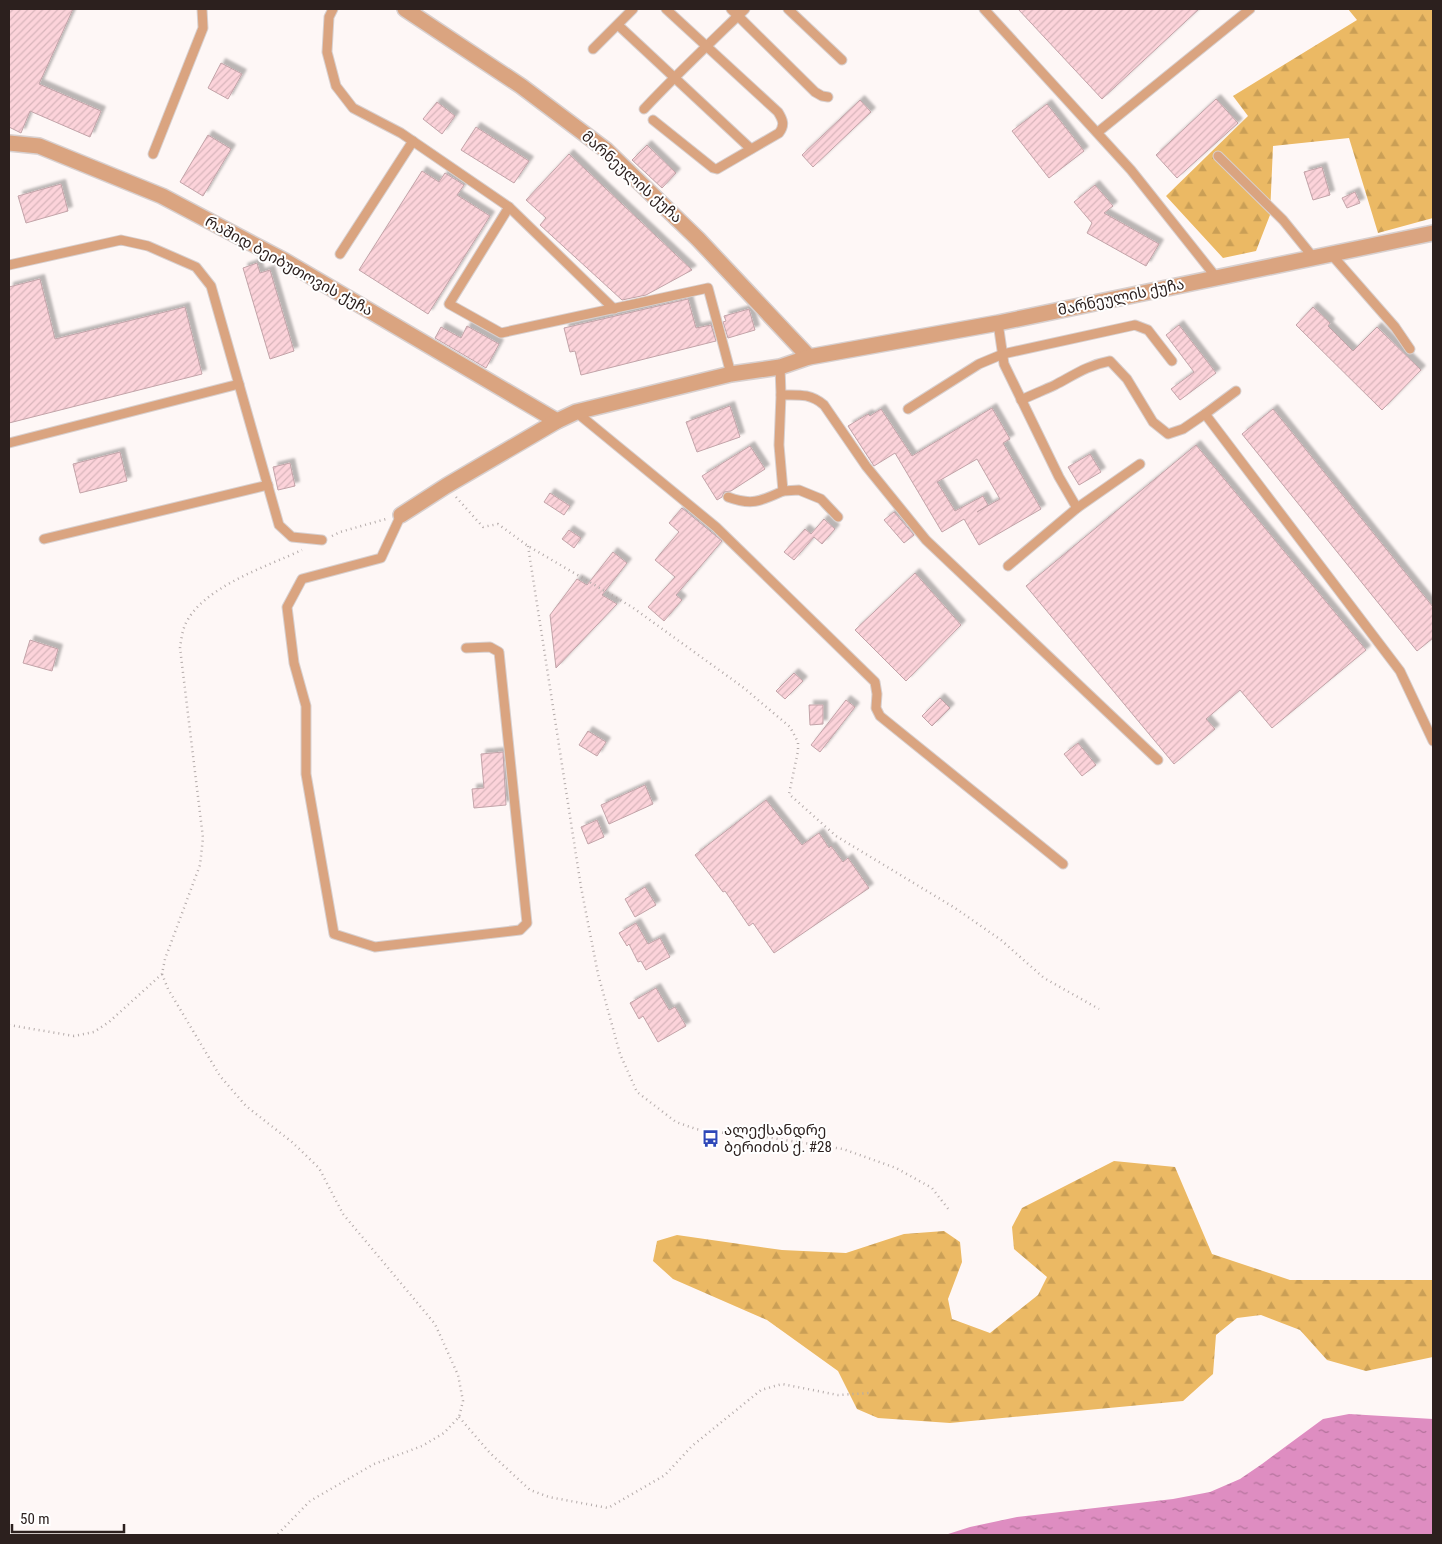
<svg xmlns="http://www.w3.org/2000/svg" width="1442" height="1544" viewBox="0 0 1442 1544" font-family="'Roboto Condensed','Noto Sans Georgian',sans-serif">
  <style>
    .forest { fill: url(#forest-firs) }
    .water { fill: url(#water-ripples) }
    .building { fill: url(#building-hatch); stroke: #c2a3a8; fill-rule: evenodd; filter: url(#shadow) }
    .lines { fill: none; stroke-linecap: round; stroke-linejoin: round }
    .lane-casing { stroke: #d8d0cf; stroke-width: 11 }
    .street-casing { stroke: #d8d0cf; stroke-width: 18 }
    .path { stroke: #b4abaa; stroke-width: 2.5; stroke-dasharray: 1 4; stroke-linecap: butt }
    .lane { stroke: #daa480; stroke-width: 9 }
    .street { stroke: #daa480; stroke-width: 15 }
    .labels { text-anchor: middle; stroke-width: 4; stroke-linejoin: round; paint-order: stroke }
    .street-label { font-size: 15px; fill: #2c201e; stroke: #fff }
    .poi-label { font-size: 15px; fill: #2c201e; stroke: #fff; text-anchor: start }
  </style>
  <defs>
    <pattern id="forest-firs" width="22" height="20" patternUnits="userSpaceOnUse" patternTransform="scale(1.25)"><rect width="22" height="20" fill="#ebb964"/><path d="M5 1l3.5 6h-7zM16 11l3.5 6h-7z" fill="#ca9f56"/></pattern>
    <pattern id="water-ripples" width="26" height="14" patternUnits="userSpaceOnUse" patternTransform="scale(1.25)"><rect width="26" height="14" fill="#de8dc1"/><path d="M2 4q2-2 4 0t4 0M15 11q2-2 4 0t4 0" fill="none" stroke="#b4739c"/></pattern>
    <pattern id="building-hatch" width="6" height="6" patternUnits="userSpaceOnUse" patternTransform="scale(1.25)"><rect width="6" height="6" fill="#fcd3da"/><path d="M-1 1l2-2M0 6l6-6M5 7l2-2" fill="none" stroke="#d8b5bb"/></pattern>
    <filter id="shadow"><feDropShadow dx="4.5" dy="-4.5" stdDeviation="1" flood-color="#0004"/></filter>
  </defs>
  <rect width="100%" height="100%" fill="#fef7f6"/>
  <g class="forest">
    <path d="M1348,9H1433V218L1378,233L1349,138L1273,146L1270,215L1256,251L1223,258L1166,196L1248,116L1233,96L1357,20Z"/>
    <path d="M1114,1161L1175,1167L1212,1254L1290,1280H1433V1357L1366,1371L1327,1360L1300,1330L1261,1315L1237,1318L1216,1335L1213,1374L1183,1401L950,1423L878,1418L857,1409L838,1371L767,1320L673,1279L653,1261L657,1241L677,1235L782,1250L846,1253L904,1234L944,1231L960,1242L962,1262L948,1299L952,1319L990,1333L1038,1295L1047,1277L1014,1249L1012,1227L1022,1208Z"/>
  </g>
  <path class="water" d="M1349,1414L1433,1419V1535H945L970,1527L1017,1517L1173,1499L1210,1492L1240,1479L1262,1464L1323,1419Z"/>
  <g class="building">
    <path d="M9,9H73L39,84L101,111L90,137L30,111L21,133L9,127Z"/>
    <path d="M1018,9H1199L1102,99Z"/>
    <path d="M221,63L242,74L228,99L208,88Z"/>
    <path d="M1216,99L1238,123L1177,178L1156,155Z"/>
    <path d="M860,100L871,112L813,167L802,155Z"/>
    <path d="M437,102L455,116L442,134L423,119Z"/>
    <path d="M1047,104L1084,151L1049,178L1012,131Z"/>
    <path d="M476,127L529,161L514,183L461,150Z"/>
    <path d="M208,135L231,149L203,196L180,182Z"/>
    <path d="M647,145L676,173L662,188L632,160Z"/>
    <path d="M569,154L692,270L646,295L622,300L540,225L546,218L526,200Z"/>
    <path d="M1322,167L1330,195L1313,200L1304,172Z"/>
    <path d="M422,171L439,182L445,173L464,185L457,195L490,216L428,314L359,270Z"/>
    <path d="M61,184L68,211L26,223L18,196Z"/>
    <path d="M1095,185L1113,206L1104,213L1159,244L1146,266L1087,233L1092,223L1074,202Z"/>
    <path d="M1355,192L1360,203L1347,208L1342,198Z"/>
    <path d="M257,263L260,273L270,270L294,351L270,359L243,268Z"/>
    <path d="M40,279L55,339L185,307L202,374L9,423V287Z"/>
    <path d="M688,299L696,328L711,325L716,341L581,375L575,351L570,352L564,328Z"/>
    <path d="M1313,307L1330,323L1328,326L1353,351L1377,327L1421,370L1382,410L1296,325Z"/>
    <path d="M749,309L755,330L728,338L723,322L726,321L724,316Z"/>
    <path d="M1179,325L1216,373L1180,400L1171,389L1194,372L1166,335Z"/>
    <path d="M467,326L499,344L486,368L435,338L441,327L461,338Z"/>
    <path d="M730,406L740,437L697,452L686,422Z"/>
    <path d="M992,408L1010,439L1003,443L1041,509L979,545L964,519L942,532L895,453L874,466L848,426L868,414L870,416L881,409L912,456ZM977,459L1000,499L977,512L988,505L983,496L955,511L937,482Z"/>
    <path d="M1273,409L1433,607V638L1417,651L1242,434Z"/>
    <path d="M1196,445L1366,650L1272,728L1240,690L1206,719L1215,729L1174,764L1026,586Z"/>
    <path d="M750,446L765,469L731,491L724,492L722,497L717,500L702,476Z"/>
    <path d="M120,452L127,481L80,493L73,464Z"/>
    <path d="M1090,454L1101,472L1079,485L1068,467Z"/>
    <path d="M290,463L295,486L278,490L273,467Z"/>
    <path d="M550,493L570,506L564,515L544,502Z"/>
    <path d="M682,508L722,541L676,595L682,600L664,621L648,607L675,577L655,560L679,532L669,523Z"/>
    <path d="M894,512L914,535L904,543L884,520Z"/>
    <path d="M824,519L835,529L822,544L814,537L794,560L784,552L805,529L811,534Z"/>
    <path d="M569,530L581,538L574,548L562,539Z"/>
    <path d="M613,552L627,563L602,595L617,604L556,668L550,615L577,579L587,585Z"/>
    <path d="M915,573L961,625L906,681L855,630Z"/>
    <path d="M30,640L58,649L52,671L23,663Z"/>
    <path d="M794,673L803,681L785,699L776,691Z"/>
    <path d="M940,698L950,708L932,726L922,716Z"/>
    <path d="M846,700L855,707L820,752L811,745Z"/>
    <path d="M809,705H823V724L810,725Z"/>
    <path d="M588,731L606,742L597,756L579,745Z"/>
    <path d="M1078,743L1096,765L1082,776L1064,754Z"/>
    <path d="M503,752L506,805L474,808L472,789L484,788L481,754Z"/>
    <path d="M645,785L653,804L609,824L601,805Z"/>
    <path d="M766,800L802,845L819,833L829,848L831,846L843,862L848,858L869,888L774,953L753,923L749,926L725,891L723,892L695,855Z"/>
    <path d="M597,820L604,837L588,844L581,827Z"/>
    <path d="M645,887L656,905L635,917L625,899Z"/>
    <path d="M636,923L648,944L660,938L670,957L646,970L641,961L638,962L629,944L627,946L619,933Z"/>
    <path d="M656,988L669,1010L675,1007L686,1026L658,1042L643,1016L639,1019L630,1003Z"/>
  </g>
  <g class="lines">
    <defs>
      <g id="lane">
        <path d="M333,9L329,17L327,52L336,86L353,108L401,133L509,207L614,309"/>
        <path d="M731,9L815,92L822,96L828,97"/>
        <path d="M788,9L842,60"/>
        <path d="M984,9L1131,170L1216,277"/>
        <path d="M618,25L751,149"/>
        <path d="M593,49L633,9"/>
        <path d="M644,109C677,74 711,42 745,9"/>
        <path d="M653,120L713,168L717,169L779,133C785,125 783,120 778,112L666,9"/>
        <path d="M1098,132L1250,9"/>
        <path d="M153,154L203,28L202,9"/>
        <path d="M1218,156L1283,220L1313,257"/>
        <path d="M509,207L449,304L501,333L708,288L731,374"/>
        <path d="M340,254L413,141"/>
        <path d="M1331,254L1395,327L1410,349"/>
        <path d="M9,265L121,240L148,246L196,267L211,286L279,525L292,537L322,540"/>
        <path d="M998,323L1004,364L1059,477L1077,508"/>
        <path d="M780,367L781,395L779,445L783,491L799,490L821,499L838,517"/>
        <path d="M781,395C798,395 810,393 824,405L866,466L926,540L1158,760"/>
        <path d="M1021,400C1032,395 1044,390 1055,385C1074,375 1088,365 1110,361L1127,379L1153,422L1168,434L1183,429L1205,414L1400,671L1433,741"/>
        <path d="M908,409L979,364L1003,354L1135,325L1148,330L1172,361"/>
        <path d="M576,412L716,527L875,682L877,694L876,708L880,716L1063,864"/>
        <path d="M1205,414L1236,391"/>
        <path d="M9,443L239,384"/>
        <path d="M728,497C752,506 761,501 783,491"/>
        <path d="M401,515L381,558L302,579L287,607L294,663L306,706V774L334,934L375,947L520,930L527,923L499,652L490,647L466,648"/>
        <path d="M44,539L268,485"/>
        <path d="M1008,566L1077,508L1140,464"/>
      </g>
      <g id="street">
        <path d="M405,9L521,86L606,150L698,239L809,357"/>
        <path d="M9,143L39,146L162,196L285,261L557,421"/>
        <path d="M401,515L446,486L557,421L576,412L731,374L780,367L809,357L998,323L1433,233"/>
      </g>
    </defs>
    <use href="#lane" class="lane-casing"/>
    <use href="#street" class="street-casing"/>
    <g class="path">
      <path d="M456,497L483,527L498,524L528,546L632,607L744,688L790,727L798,742V751L789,794L836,836L955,908L1001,940L1044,978L1099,1009"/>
      <path d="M332,536L340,532L386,519"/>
      <path d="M528,546L581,887L598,974L620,1054L637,1092L676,1122L696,1129L712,1132L746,1134L843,1149L896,1168L932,1188L949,1210"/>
      <path d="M162,974L168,989L220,1076L246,1106L292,1142L319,1168L343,1214L435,1324L458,1375L463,1401L459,1417L444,1433L422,1446L374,1464L310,1501L277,1535"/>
      <path d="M9,1025L74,1036L94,1032L109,1022L162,974L165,959L200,865L203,838L180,648C181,641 182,632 185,625C202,587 266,567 302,550"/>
      <path d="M459,1417L490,1453L530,1490L549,1497L608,1508L665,1475L692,1446L761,1390L782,1384L838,1395L870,1393"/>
    </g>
    <use href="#lane" class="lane"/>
    <use href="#street" class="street"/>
  </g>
  <defs>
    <symbol id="bus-bare" viewBox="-9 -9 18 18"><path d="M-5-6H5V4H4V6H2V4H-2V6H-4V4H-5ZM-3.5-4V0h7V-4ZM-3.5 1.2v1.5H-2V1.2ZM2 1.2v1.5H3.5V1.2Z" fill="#2e47b8" stroke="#fff" stroke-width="2.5" paint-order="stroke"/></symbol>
  </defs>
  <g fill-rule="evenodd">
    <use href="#bus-bare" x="698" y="1126" width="25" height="25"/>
  </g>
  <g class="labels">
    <g class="street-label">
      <text transform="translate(632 177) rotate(42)" y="5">მარნეულის ქუჩა</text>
      <text transform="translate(289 266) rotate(29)" y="5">რაშიდ ბეიბუთოვის ქუჩა</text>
      <text transform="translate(1121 297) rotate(-12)" y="5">მარნეულის ქუჩა</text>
    </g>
    <g class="poi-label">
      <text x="724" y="1135">ალექსანდრე<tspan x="724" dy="17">ბერიძის ქ. #28</tspan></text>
    </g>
  </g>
  <rect width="1442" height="1544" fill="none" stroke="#2c201e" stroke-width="20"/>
  <path d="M12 1524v8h112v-8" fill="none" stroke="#2c201e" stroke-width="2.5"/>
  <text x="20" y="1524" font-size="15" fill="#2c201e" stroke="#ffffff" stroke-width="4" paint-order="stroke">50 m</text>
</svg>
